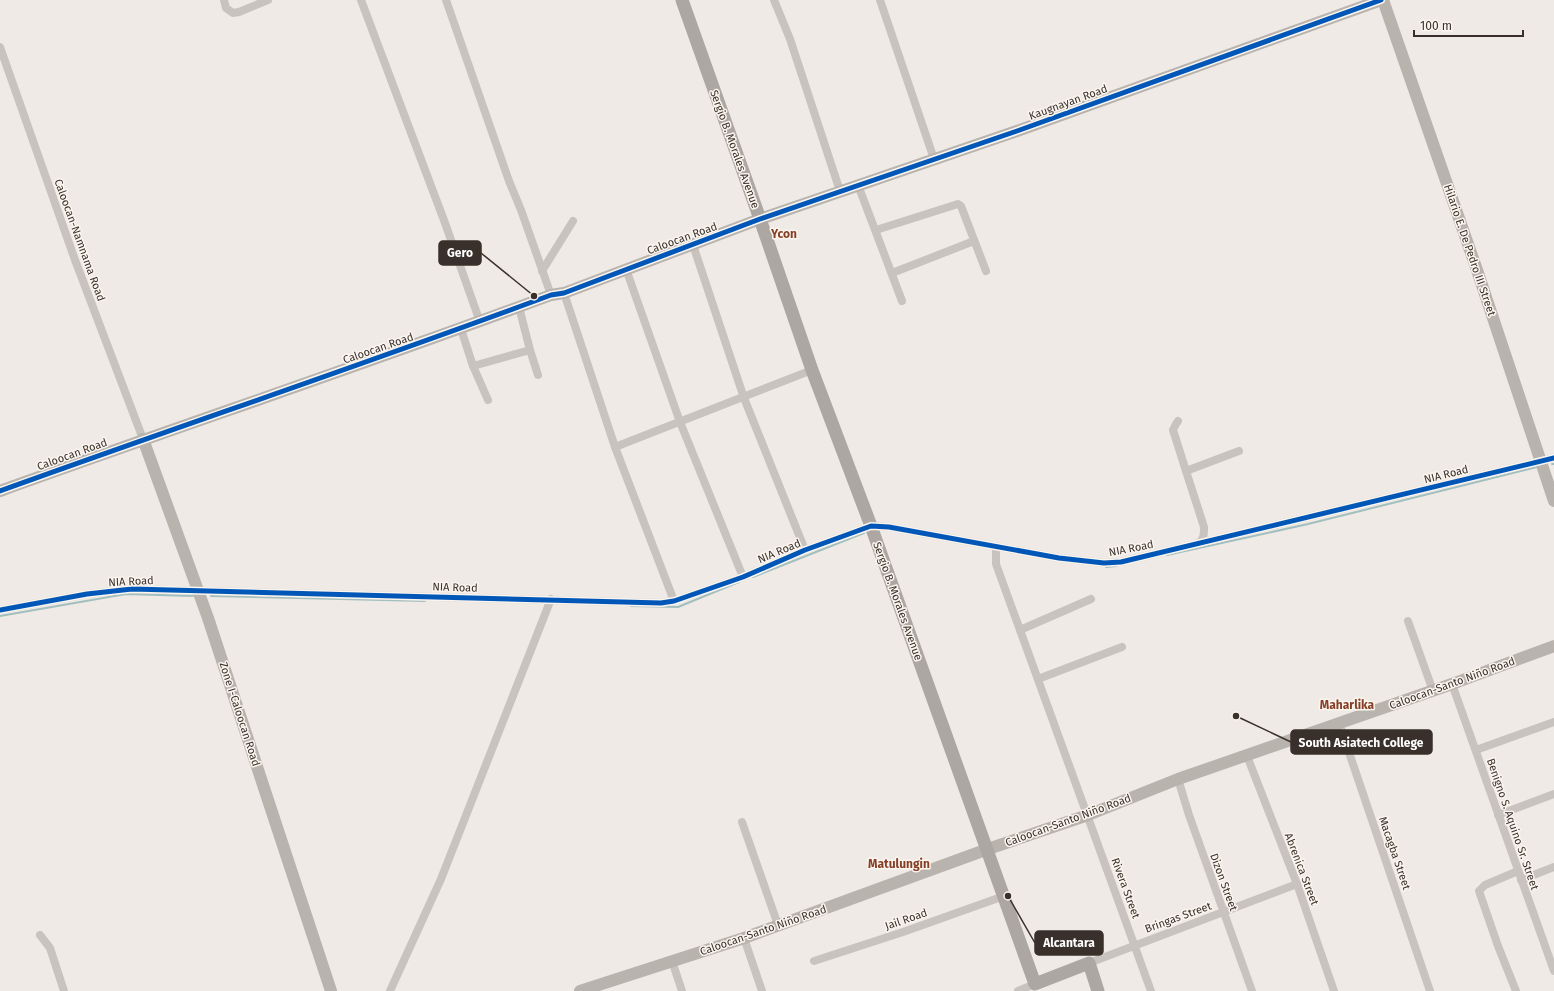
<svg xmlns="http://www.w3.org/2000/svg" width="1554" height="991" viewBox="0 0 1554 991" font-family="'Fira Sans',sans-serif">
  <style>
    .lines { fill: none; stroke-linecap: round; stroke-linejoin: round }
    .stream { stroke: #a2bfbf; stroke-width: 2 }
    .street { stroke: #c8c3be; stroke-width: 8 }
    .secondary { stroke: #b9b3ae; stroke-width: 12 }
    .primary { stroke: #ada7a3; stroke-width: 13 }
    .cycleway-casing { stroke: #faf5ee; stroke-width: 8 }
    .cycleway { stroke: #0057b8; stroke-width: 5 }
    .labels { text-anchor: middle; stroke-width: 3; stroke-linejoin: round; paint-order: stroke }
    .street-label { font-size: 11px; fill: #3a302b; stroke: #faf5ee }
    .neighbourhood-label { font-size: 12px; font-weight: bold; fill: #863f27; stroke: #faf5ee }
    .leader { fill: none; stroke: #3a302b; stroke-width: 1.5 }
    .callout-dot { fill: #3a302b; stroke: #faf5ee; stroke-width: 1.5 }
    .callout { fill: #3a302b; stroke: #3a302b; stroke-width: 1.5 }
    .callout-label { font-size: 12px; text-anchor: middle; font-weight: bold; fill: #fff }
  </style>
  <rect width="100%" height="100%" fill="#efeae5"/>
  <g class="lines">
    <g class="stream">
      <path d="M1552,464H1554"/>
      <path d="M1167,555L1308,524L1537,467"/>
      <path d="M1106,567L1116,566"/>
      <path d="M753,577L864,533"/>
      <path d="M211,596L425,601"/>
      <path d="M631,606L678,607L739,582"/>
      <path d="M0,616L126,594L193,596"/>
    </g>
    <g class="street">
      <path d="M224,0L226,8L233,13L239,12L268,0"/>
      <path d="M361,0L445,223L480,322"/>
      <path d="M446,0L509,181L521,210L551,295"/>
      <path d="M774,0L790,39L840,191"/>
      <path d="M880,0L934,159"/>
      <path d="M0,47L75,260L143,439"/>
      <path d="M858,185L902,301"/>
      <path d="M876,230L958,204L961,206L986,271"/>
      <path d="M693,245L744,398L805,550"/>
      <path d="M626,269L680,422L743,577"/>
      <path d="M542,271L573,221"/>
      <path d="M892,273L974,241"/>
      <path d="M564,293L615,447L674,601"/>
      <path d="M461,329L473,366L488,400"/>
      <path d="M530,350L538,375"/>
      <path d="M473,366L530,350L519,307"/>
      <path d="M1178,421L1176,424L1173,430L1186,471"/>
      <path d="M615,447L812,370"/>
      <path d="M1198,544C1204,539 1204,535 1204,527L1186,471L1239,451"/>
      <path d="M996,547V564L1151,991"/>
      <path d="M0,610L87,594L132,589L661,603L674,601L743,577L805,550L871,526L889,527L1059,558L1104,563L1121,562L1554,458"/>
      <path d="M1408,621L1433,691"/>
      <path d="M1020,630L1091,599"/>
      <path d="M1038,679L1122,647"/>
      <path d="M1452,684L1554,971"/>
      <path d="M1339,723L1430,991"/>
      <path d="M1476,750L1554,722"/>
      <path d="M1247,756L1297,884L1334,991"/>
      <path d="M1178,779L1189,815L1252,991"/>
      <path d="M1498,815L1554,794"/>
      <path d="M742,822L778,925"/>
      <path d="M1521,880L1554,867"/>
      <path d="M40,935L50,948L64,991"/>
      <path d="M744,938L762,991"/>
      <path d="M672,961L682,991"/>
      <path d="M814,961L903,932L1004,896"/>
      <path d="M1089,963L1297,884"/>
      <path d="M390,991L441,879L551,599"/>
      <path d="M1018,991L1035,984"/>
      <path d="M1516,991L1498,946L1479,891L1485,885L1518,871"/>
    </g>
    <g class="secondary">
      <path d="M1383,0L1477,270L1554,501"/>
      <path d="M143,439L208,618L331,991"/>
      <path d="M0,491C183,425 368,363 551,295L564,293L760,219L1017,131L1381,0"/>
      <path d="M580,991L744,938L988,849L1088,815L1178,779L1452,684L1554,646"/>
    </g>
    <path class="primary" d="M682,0L760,219L812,370L871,526L1035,984L1089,963L1098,991"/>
    <defs>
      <g id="cycleway">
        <path d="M0,491C183,425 368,363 551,295L564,293L760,219L1017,131L1381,0"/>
        <path d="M0,610L87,594L132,589L661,603L674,601L743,577L805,550L871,526L889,527L1059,558L1104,563L1121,562L1554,458"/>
      </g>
    </defs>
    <use href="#cycleway" class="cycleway-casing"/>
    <use href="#cycleway" class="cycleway"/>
  </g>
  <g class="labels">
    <g class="street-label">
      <text transform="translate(1068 102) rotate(-20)" y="4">Kaugnayan Road</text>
      <text transform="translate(735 149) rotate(70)" y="4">Sergio B. Morales Avenue</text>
      <text transform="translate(682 238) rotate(-20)" y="4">Caloocan Road</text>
      <text transform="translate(80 240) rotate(70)" y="4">Caloocan-Namnama Road</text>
      <text transform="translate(1470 250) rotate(71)" y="4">Hilario E. De Pedro III Street</text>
      <text transform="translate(378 348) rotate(-19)" y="4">Caloocan Road</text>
      <text transform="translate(72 454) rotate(-20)" y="4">Caloocan Road</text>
      <text transform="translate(1446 474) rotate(-14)" y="4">NIA Road</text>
      <text transform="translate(1131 548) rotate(-11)" y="4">NIA Road</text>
      <text transform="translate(779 551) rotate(-23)" y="4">NIA Road</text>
      <text transform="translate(131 581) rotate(-3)" y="4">NIA Road</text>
      <text transform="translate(455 587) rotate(2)" y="4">NIA Road</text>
      <text transform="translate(898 601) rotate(70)" y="4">Sergio B. Morales Avenue</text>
      <text transform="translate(1452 683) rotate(-20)" y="4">Caloocan-Santo Niño Road</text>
      <text transform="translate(240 714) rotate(72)" y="4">Zone I-Caloocan Road</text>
      <text transform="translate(1068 820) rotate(-20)" y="4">Caloocan-Santo Niño Road</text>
      <text transform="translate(1513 824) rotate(71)" y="4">Benigno S. Aquino Sr. Street</text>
      <text transform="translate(1395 853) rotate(71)" y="4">Macagba Street</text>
      <text transform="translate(1302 869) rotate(69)" y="4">Abrenica Street</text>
      <text transform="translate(1224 882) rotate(70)" y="4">Dizon Street</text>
      <text transform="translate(1126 888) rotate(70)" y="4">Rivera Street</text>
      <text transform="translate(1178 917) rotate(-20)" y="4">Bringas Street</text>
      <text transform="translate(906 919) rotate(-19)" y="4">Jail Road</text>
      <text transform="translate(763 930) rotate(-19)" y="4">Caloocan-Santo Niño Road</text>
    </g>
    <g class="neighbourhood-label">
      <text x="784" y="238">Ycon</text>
      <text x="1347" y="709">Maharlika</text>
      <text x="899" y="868">Matulungin</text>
    </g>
  </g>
  <path class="leader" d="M534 296L481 253M1236 716L1291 742M1008 896L1035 943"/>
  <g class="callout-dot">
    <circle cx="534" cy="296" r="4"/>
    <circle cx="1236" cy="716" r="4"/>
    <circle cx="1008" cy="896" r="4"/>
  </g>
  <g class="callout">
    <rect x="439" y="241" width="42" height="24" rx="4"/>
    <rect x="1291" y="730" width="141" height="24" rx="4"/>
    <rect x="1035" y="931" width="68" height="24" rx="4"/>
  </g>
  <g class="callout-label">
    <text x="460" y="257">Gero</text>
    <text x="1361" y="747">South Asiatech College</text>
    <text x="1069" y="947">Alcantara</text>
  </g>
  <path d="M1414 30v6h109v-6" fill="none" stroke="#3a302b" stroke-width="2"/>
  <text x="1420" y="30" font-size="12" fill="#3a302b" stroke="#faf5ee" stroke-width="3" paint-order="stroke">100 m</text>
</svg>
